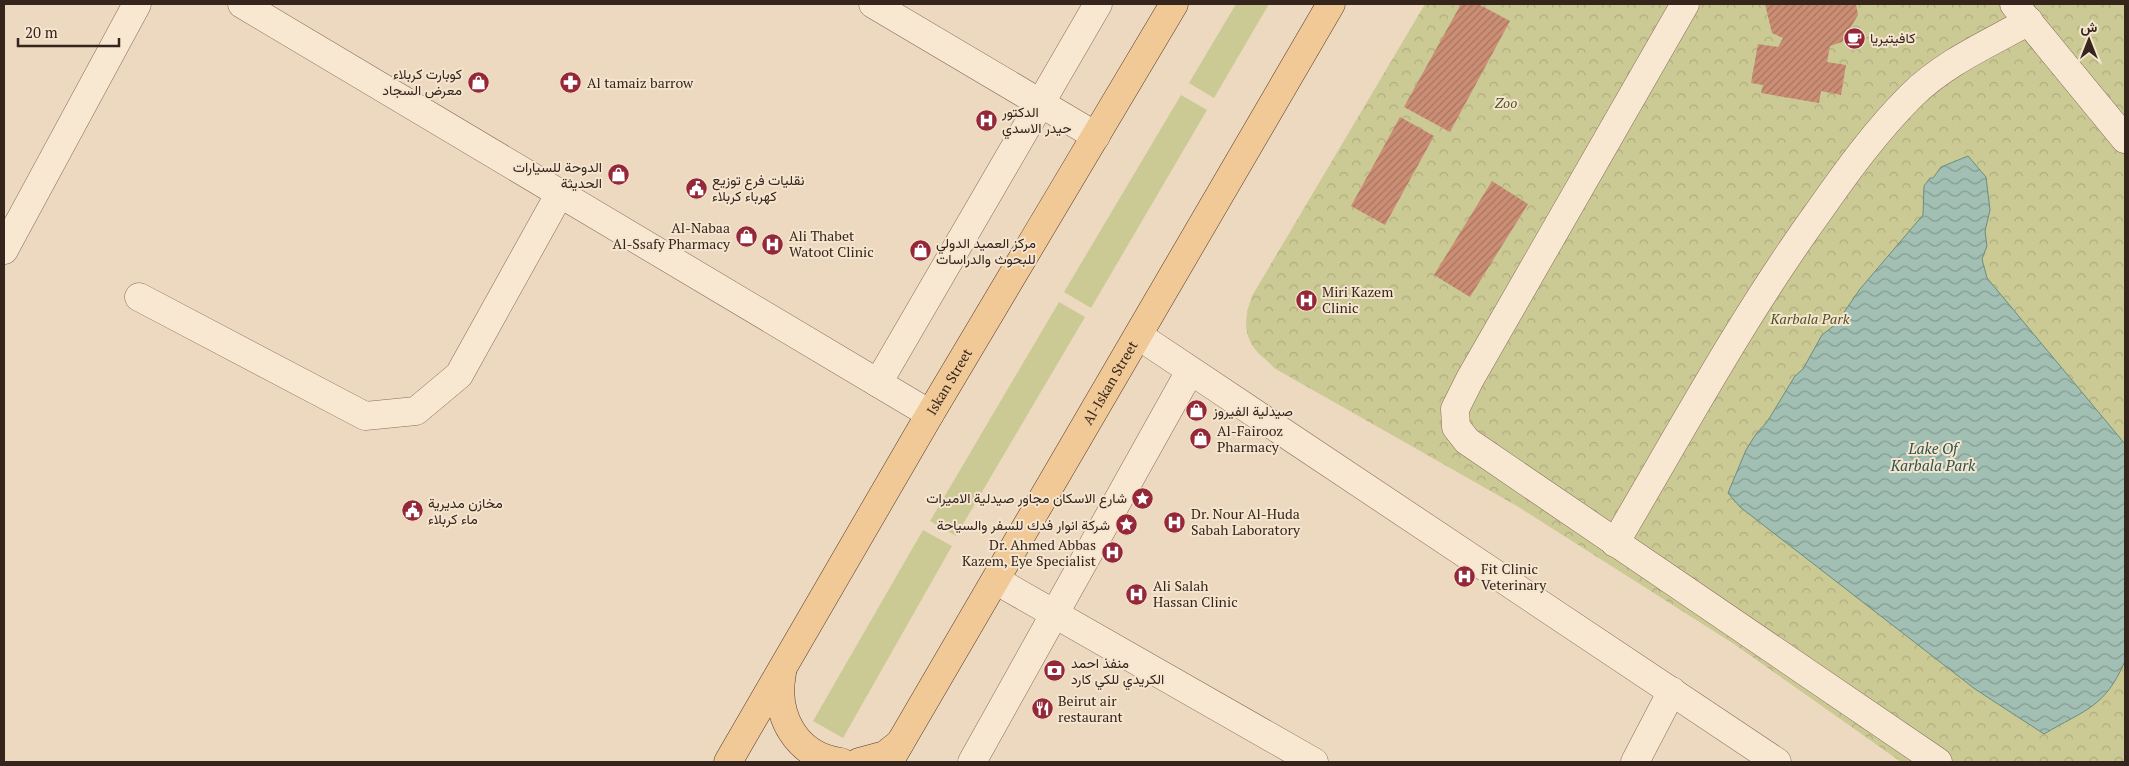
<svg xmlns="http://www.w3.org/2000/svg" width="2129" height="766" viewBox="0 0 2129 766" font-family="'PT Serif',Vazirmatn,serif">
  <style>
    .green { fill: #cbca94 }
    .forest { fill: url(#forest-crowns) }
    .water { fill: url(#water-waves); stroke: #6a8d7f }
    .building { fill: url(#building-hatch) }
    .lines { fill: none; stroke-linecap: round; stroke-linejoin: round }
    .minor-casing { stroke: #866a58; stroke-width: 29 }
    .major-casing { stroke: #53392c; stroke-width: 29 }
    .minor { stroke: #f8e8d2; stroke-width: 28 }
    .major { stroke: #f1c996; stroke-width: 28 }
    .labels { text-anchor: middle; stroke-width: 4; stroke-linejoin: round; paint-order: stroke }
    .poi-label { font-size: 14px; fill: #35251c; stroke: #f5e5cf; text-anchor: start }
    .park-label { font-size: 14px; font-style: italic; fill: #4c5223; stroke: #f5e5cf }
    .street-label { font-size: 14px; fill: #35251c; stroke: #f5e5cf }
    .water-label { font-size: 15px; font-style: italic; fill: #2b554d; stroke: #f5e5cf }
  </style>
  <defs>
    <pattern id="forest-crowns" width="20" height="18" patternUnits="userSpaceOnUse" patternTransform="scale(1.25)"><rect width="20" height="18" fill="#cbca94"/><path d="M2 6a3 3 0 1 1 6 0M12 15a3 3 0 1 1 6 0" fill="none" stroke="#afad7f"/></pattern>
    <pattern id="water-waves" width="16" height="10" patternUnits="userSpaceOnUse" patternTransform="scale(1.25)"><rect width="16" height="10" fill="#a2bfb3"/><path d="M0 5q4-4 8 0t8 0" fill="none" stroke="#859b91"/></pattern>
    <pattern id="building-hatch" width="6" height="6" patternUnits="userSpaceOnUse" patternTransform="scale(1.25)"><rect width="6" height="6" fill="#cb8e75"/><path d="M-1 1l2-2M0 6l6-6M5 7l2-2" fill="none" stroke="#a6745f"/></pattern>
  </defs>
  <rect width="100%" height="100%" fill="#edd9bf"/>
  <g class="green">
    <path d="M1236,4H1269L1214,98L1189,83Z"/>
    <path d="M1181,95L1207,110L1091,308L1064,292Z"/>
    <path d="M1059,302L1085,317L956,536L930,521Z"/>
    <path d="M923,530L952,546L843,738L813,721Z"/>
  </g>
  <path class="forest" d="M1425,4H2125V762H1901L1734,644L1517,506L1274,368C1270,363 1265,359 1260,355C1242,337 1244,317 1252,296Z"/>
  <path class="water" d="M1968,156L1986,177L1990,210L1985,231L1987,246L1982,259L1987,278L2125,444V661C2105,708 2084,710 2044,734L1975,689L1740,507L1728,493L1746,450L1756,434L1767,422L1795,376L1803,369L1822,335L1836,324L1860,289L1923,215L1924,186L1930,178H1933L1941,167Z"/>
  <g class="building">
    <path d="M1461,4H1478L1510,21L1450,132L1404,107Z"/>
    <path d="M1765,4H1856L1858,15L1842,42L1830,46L1827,62L1846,65L1841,95L1821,91L1819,103L1761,93L1763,85L1751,83L1758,44L1778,47L1783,38L1772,33Z"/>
    <path d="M1400,117L1434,136L1385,225L1351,206Z"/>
    <path d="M1492,181L1528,204L1470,297L1434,275Z"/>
  </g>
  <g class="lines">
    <defs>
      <g id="minor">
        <path d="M242,4L930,414"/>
        <path d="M873,4L1096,136"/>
        <path d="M1685,4L1470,379L1455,409L1456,427L1467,441L1938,762"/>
        <path d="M2014,4L2125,139"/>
        <path d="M4,250L137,4"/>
        <path d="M139,297L365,416L416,411L459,375L560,193"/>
        <path d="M1139,336L1777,762"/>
        <path d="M878,383L1098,4"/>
        <path d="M1615,543C1681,431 1743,316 1819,211C1847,171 1876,131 1911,96C1944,63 1988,44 2029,21"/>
        <path d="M997,581L1314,762"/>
        <path d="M972,762L1190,371"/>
        <path d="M1635,762L1672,691"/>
      </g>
      <g id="major">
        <path d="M782,673C774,716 796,756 841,762"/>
        <path id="s1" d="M728,762L930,414L1174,4"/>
        <path d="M859,762L885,755L900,743"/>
        <path id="s2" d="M889,762L1331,4"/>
      </g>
    </defs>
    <use href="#minor" class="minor-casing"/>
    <use href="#major" class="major-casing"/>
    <use href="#minor" class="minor"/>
    <use href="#major" class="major"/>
  </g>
  <defs>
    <symbol id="cafe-disc" viewBox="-11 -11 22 22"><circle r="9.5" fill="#942838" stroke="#f5e5cf"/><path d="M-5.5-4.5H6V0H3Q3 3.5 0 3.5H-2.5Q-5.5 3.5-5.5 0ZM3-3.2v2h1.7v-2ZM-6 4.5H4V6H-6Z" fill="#fff"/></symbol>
    <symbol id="shop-disc" viewBox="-11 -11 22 22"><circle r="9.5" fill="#942838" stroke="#f5e5cf"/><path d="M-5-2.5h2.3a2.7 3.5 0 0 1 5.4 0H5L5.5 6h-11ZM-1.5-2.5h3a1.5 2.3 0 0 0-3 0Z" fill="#fff"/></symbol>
    <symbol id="pharmacy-disc" viewBox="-11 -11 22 22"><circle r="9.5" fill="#942838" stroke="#f5e5cf"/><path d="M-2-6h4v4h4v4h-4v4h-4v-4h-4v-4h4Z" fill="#fff"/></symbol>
    <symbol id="hospital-disc" viewBox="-11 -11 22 22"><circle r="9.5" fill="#942838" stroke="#f5e5cf"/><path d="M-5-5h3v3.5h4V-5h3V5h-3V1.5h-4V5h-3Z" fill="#fff"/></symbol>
    <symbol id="civic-disc" viewBox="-11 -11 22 22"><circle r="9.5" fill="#942838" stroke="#f5e5cf"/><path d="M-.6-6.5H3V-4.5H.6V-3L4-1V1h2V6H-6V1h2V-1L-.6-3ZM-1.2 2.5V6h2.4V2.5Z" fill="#fff"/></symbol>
    <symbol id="sight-disc" viewBox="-11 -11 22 22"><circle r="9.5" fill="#942838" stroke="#f5e5cf"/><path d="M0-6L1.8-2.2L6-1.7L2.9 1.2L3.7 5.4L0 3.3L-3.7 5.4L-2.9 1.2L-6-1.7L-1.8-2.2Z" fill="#fff"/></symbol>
    <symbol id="bank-disc" viewBox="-11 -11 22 22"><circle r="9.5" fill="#942838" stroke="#f5e5cf"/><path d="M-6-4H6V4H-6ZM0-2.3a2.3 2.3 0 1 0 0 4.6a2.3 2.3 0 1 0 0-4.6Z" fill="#fff"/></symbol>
    <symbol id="restaurant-disc" viewBox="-11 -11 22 22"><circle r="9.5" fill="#942838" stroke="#f5e5cf"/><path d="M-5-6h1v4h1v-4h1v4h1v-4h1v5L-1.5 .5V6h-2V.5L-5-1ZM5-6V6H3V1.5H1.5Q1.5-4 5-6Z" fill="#fff"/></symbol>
  </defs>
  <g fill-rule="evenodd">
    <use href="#cafe-disc" x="1842" y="26" width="25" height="25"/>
    <use href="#shop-disc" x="466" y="70" width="25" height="25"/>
    <use href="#pharmacy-disc" x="558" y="70" width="25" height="25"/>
    <use href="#hospital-disc" x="974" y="108" width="25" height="25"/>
    <use href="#shop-disc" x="606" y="162" width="25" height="25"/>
    <use href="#civic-disc" x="684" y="176" width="25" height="25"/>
    <use href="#shop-disc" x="734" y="224" width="25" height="25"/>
    <use href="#hospital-disc" x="760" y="232" width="25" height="25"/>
    <use href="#shop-disc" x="908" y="238" width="25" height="25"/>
    <use href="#hospital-disc" x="1294" y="288" width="25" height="25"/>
    <use href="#shop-disc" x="1184" y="398" width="25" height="25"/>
    <use href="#shop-disc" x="1188" y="426" width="25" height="25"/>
    <use href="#sight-disc" x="1130" y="486" width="25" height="25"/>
    <use href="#civic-disc" x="400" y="498" width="25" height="25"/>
    <use href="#hospital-disc" x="1162" y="510" width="25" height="25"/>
    <use href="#sight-disc" x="1114" y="512" width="25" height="25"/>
    <use href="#hospital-disc" x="1100" y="540" width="25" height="25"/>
    <use href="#hospital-disc" x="1452" y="564" width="25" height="25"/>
    <use href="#hospital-disc" x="1124" y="582" width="25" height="25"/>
    <use href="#bank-disc" x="1042" y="658" width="25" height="25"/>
    <use href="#restaurant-disc" x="1030" y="696" width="25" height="25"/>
  </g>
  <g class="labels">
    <g class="poi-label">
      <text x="1870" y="43">كافيتيريا</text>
      <text x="462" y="79" text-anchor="end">كوبارت كربلاء<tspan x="462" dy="16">معرض السجاد</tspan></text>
      <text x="587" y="88">Al tamaiz barrow</text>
      <text x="1002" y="117">الدكتور<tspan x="1002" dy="16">حيدر الاسدي</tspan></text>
      <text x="602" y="172" text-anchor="end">الدوحة للسيارات<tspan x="602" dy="16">الحديثة</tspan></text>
      <text x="712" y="185">نقليات فرع توزيع<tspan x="712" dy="16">كهرباء كربلاء</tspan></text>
      <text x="730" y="233" text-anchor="end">Al-Nabaa<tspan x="730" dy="16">Al-Ssafy Pharmacy</tspan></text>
      <text x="789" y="241">Ali Thabet<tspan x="789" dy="16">Watoot Clinic</tspan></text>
      <text x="936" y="248">مركز العميد الدولي<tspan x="936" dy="16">للبحوث والدراسات</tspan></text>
      <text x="1322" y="297">Miri Kazem<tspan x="1322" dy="16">Clinic</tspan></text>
      <text x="1213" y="416">صيدلية الفيروز</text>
      <text x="1217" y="436">Al-Fairooz<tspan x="1217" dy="16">Pharmacy</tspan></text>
      <text x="1127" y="503" text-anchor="end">شارع الاسكان مجاور صيدلية الاميرات</text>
      <text x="428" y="508">مخازن مديرية<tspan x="428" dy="16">ماء كربلاء</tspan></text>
      <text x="1191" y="519">Dr. Nour Al-Huda<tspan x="1191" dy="16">Sabah Laboratory</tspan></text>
      <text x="1110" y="530" text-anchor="end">شركة انوار فدك للسفر والسياحة</text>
      <text x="1096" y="550" text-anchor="end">Dr. Ahmed Abbas<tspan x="1096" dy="16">Kazem, Eye Specialist</tspan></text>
      <text x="1481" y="574">Fit Clinic<tspan x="1481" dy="16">Veterinary</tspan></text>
      <text x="1153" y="591">Ali Salah<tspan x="1153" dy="16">Hassan Clinic</tspan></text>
      <text x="1071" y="668">منفذ احمد<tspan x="1071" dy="16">الكريدي للكي كارد</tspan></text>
      <text x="1058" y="706">Beirut air<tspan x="1058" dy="16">restaurant</tspan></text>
    </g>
    <g class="park-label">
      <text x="1506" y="108">Zoo</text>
      <text x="1810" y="324">Karbala Park</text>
    </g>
    <g class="street-label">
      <text dy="5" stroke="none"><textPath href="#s1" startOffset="440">Iskan Street</textPath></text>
      <text dy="5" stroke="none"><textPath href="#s2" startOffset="439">Al-Iskan Street</textPath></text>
    </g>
    <g class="water-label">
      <text x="1933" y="454">Lake Of<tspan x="1933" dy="17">Karbala Park</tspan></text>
    </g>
  </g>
  <rect width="2129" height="766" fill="none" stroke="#35251c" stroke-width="10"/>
  <g transform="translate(2089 40)" stroke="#f5e5cf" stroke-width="4" paint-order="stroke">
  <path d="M0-4L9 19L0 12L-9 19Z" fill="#35251c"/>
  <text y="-8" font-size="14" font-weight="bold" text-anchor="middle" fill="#35251c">ش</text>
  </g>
  <path d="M18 38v8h101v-8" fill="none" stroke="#35251c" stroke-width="2.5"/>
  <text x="25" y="38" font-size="15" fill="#35251c" stroke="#f5e5cf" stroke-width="4" paint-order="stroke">20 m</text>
</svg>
